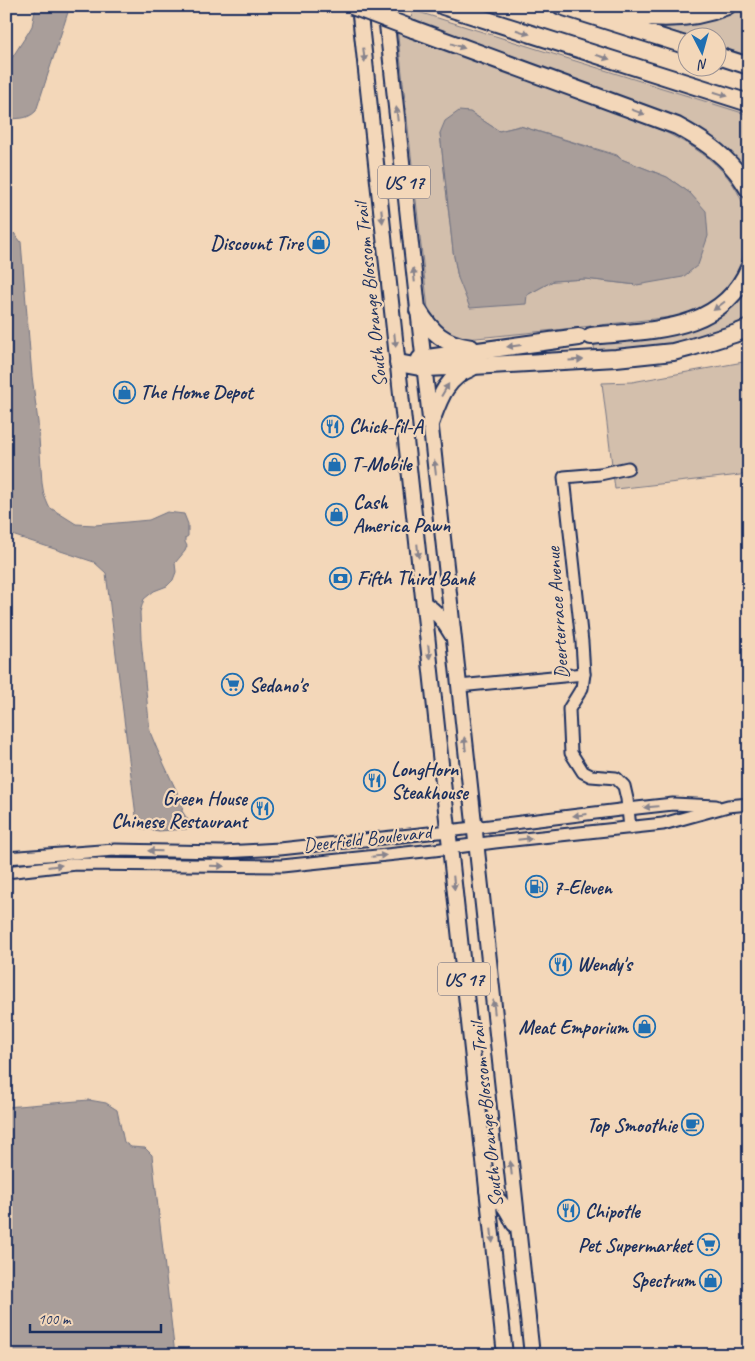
<svg xmlns="http://www.w3.org/2000/svg" width="755" height="1361" viewBox="0 0 755 1361" font-family="Caveat,sans-serif">
  <style>
    .green { fill: #d3bfac; stroke: #777785; fill-rule: evenodd }
    .water { fill: #a99e9a; stroke: #707282 }
    .lines { fill: none; stroke-linecap: round; stroke-linejoin: round }
    .minor-casing { stroke: #1b2f5e; stroke-width: 15 }
    .major-casing { stroke: #1b2f5e; stroke-width: 18 }
    .highway-casing { stroke: #1b2f5e; stroke-width: 20 }
    .minor { stroke: #f3d7b9; stroke-width: 11 }
    .major { stroke: #f3d7b9; stroke-width: 14 }
    .highway { stroke: #f3d7b9; stroke-width: 16 }
    .highway-bridge-casing { stroke: #1b2f5e; stroke-width: 20; stroke-linecap: butt }
    .highway-bridge { stroke: #f3d7b9; stroke-width: 16 }
    .oneway { fill: #87838c }
    .labels { text-anchor: middle; stroke-width: 4.5; stroke-linejoin: round; paint-order: stroke }
    .shield { fill: #f3d7b9; stroke: #5c6179; stroke-width: 1 }
    .shield-label { font-size: 19px; font-weight: bold; fill: #1b2f5e }
    .poi-label { font-size: 20px; font-weight: bold; fill: #1b2f5e; stroke: #f3d7b9; text-anchor: start }
    .street-label { font-size: 20px; fill: #1b2f5e; stroke: #f3d7b9 }
  </style>
  <rect width="100%" height="100%" fill="#f3d7b9"/>
  <filter id="ink" filterUnits="userSpaceOnUse"><feTurbulence type="fractalNoise" baseFrequency=".02" numOctaves="2"/><feDisplacementMap in="SourceGraphic" scale="10" xChannelSelector="R" yChannelSelector="G"/><feConvolveMatrix kernelMatrix="1 2 1 2 8 2 1 2 1" color-interpolation-filters="sRGB"/></filter>
  <g filter="url(#ink)">
    <g class="green">
      <path d="M743,6H749V56L718,46V38L691,37L656,26L657,24L721,16Z"/>
      <path d="M412,10L749,115V177L734,158L413,23Z"/>
      <path d="M397,28L663,131C705,151 750,182 747,235C746,249 742,263 735,275C721,296 706,309 681,316L555,330L457,340L430,318L428,309ZM470,112L499,131L520,126L617,155L621,159L667,177L690,193L637,285L585,279L553,281L527,295L458,278L453,251L440,133Z"/>
      <path d="M749,284V324L692,344L595,355L594,345C632,340 693,338 723,313C733,304 740,293 749,284Z"/>
      <path d="M749,361V474L615,489L602,383L632,382Z"/>
    </g>
    <g class="water">
      <path d="M36,6H70L36,111C26,121 18,117 6,120V67L28,33L32,26Z"/>
      <path d="M459,111L470,112L499,131L520,126L617,156L621,159L667,177L690,193L706,211L708,236L698,265L683,277L637,285L585,279L553,281L527,295L526,304L470,308L458,278L453,251L440,133L445,121Z"/>
      <path d="M14,233L21,242L32,376L38,422L42,483L44,495L49,507L76,524L95,525L149,520L167,512L184,514L188,524V536L185,538V542L187,546L185,551L175,563L176,572L173,580L167,586L154,591L144,599L140,612L141,639L150,732L157,749L183,805L182,811L190,823L187,829L159,831L140,828L136,816L106,573L94,562L6,533V254L9,241Z"/>
      <path d="M89,1100L106,1103L117,1110L124,1142L131,1147L145,1148L152,1155L175,1355H6V1107Z"/>
    </g>
    <g class="lines">
      <defs>
        <g id="minor">
          <path d="M628,468L600,474L564,477L582,642L584,674L582,688L569,709L571,753L583,772L591,776L616,778L624,786L627,799L630,828"/>
          <path d="M459,686L584,674"/>
          <path d="M6,858L115,850L223,852L280,849L448,831L628,809L673,804L716,806"/>
          <path d="M6,872L76,864L282,866L434,850L495,842L663,824L728,806L749,804"/>
        </g>
        <g id="major">
          <path d="M359,6L505,1355"/>
          <path d="M385,6L532,1355"/>
          <path d="M424,604C437,611 444,622 452,635"/>
          <path d="M487,1190C502,1202 506,1207 514,1224"/>
        </g>
        <g id="highway">
          <path d="M443,6L749,103"/>
          <path d="M561,6L688,46"/>
          <path d="M591,6C635,19 684,24 727,6"/>
          <path d="M413,29L677,126C699,138 720,151 736,171C741,177 745,184 749,190"/>
          <path d="M718,56L749,66"/>
          <path d="M418,310C432,333 444,344 471,348"/>
          <path d="M591,336C649,330 722,333 749,268"/>
          <path d="M420,359L579,337"/>
          <path d="M398,363L425,368L473,366L616,358L673,352L692,347L734,334L749,328"/>
          <path d="M430,424C439,400 445,378 471,368"/>
        </g>
      </defs>
      <use href="#minor" class="minor-casing"/>
      <use href="#major" class="major-casing"/>
      <use href="#highway" class="highway-casing"/>
      <use href="#minor" class="minor"/>
      <use href="#major" class="major"/>
      <use href="#highway" class="highway"/>
      <defs>
        <path id="highway-bridge" d="M352,6L413,29"/>
      </defs>
      <use href="#highway-bridge" class="highway-bridge-casing"/>
      <use href="#highway-bridge" class="highway-bridge"/>
    </g>
    <defs><path id="oneway-solid" d="M-6-.8H1V-3.2L6.5 0L1 3.2V.8H-6Z" transform="scale(1.25)"/></defs>
    <g class="oneway">
      <use href="#oneway-solid" transform="translate(523 32) rotate(18)"/>
      <use href="#oneway-solid" transform="translate(458 46) rotate(20)"/>
      <use href="#oneway-solid" transform="translate(364 55) rotate(84)"/>
      <use href="#oneway-solid" transform="translate(603 57) rotate(18)"/>
      <use href="#oneway-solid" transform="translate(721 94) rotate(17)"/>
      <use href="#oneway-solid" transform="translate(638 112) rotate(20)"/>
      <use href="#oneway-solid" transform="translate(397 114) rotate(-96)"/>
      <use href="#oneway-solid" transform="translate(382 216) rotate(84)"/>
      <use href="#oneway-solid" transform="translate(414 275) rotate(-96)"/>
      <use href="#oneway-solid" transform="translate(719 306) rotate(143)"/>
      <use href="#oneway-solid" transform="translate(395 340) rotate(84)"/>
      <use href="#oneway-solid" transform="translate(514 346) rotate(173)"/>
      <use href="#oneway-solid" transform="translate(576 360) rotate(-3)"/>
      <use href="#oneway-solid" transform="translate(445 390) rotate(-59)"/>
      <use href="#oneway-solid" transform="translate(435 467) rotate(-97)"/>
      <use href="#oneway-solid" transform="translate(418 551) rotate(84)"/>
      <use href="#oneway-solid" transform="translate(429 652) rotate(84)"/>
      <use href="#oneway-solid" transform="translate(465 744) rotate(-96)"/>
      <use href="#oneway-solid" transform="translate(651 807) rotate(175)"/>
      <use href="#oneway-solid" transform="translate(580 815) rotate(173)"/>
      <use href="#oneway-solid" transform="translate(525 839) rotate(-6)"/>
      <use href="#oneway-solid" transform="translate(155 851) rotate(-179)"/>
      <use href="#oneway-solid" transform="translate(379 856) rotate(-6)"/>
      <use href="#oneway-solid" transform="translate(55 866) rotate(-7)"/>
      <use href="#oneway-solid" transform="translate(217 866) rotate(1)"/>
      <use href="#oneway-solid" transform="translate(454 883) rotate(84)"/>
      <use href="#oneway-solid" transform="translate(494 1007) rotate(-96)"/>
      <use href="#oneway-solid" transform="translate(511 1168) rotate(-96)"/>
      <use href="#oneway-solid" transform="translate(492 1236) rotate(84)"/>
    </g>
  </g>
  <defs>
    <symbol id="shop-ring" viewBox="-11 -11 22 22"><circle r="9.5" fill="#f3d7b9" stroke="#1f6fb2" stroke-width="1.5"/><path d="M-5-2.5h2.3a2.7 3.5 0 0 1 5.4 0H5L5.5 6h-11ZM-1.5-2.5h3a1.5 2.3 0 0 0-3 0Z" fill="#1f6fb2"/></symbol>
    <symbol id="restaurant-ring" viewBox="-11 -11 22 22"><circle r="9.5" fill="#f3d7b9" stroke="#1f6fb2" stroke-width="1.5"/><path d="M-5-6h1v4h1v-4h1v4h1v-4h1v5L-1.5 .5V6h-2V.5L-5-1ZM5-6V6H3V1.5H1.5Q1.5-4 5-6Z" fill="#1f6fb2"/></symbol>
    <symbol id="bank-ring" viewBox="-11 -11 22 22"><circle r="9.5" fill="#f3d7b9" stroke="#1f6fb2" stroke-width="1.5"/><path d="M-6-4H6V4H-6ZM0-2.3a2.3 2.3 0 1 0 0 4.6a2.3 2.3 0 1 0 0-4.6Z" fill="#1f6fb2"/></symbol>
    <symbol id="supermarket-ring" viewBox="-11 -11 22 22"><circle r="9.5" fill="#f3d7b9" stroke="#1f6fb2" stroke-width="1.5"/><path d="M-6-5.5h2.5l.6 2H6L4.5 2H-2.5L-4.4-4H-6ZM-1.5 3.2a1.3 1.3 0 1 0 .1 0ZM3 3.2a1.3 1.3 0 1 0 .1 0Z" fill="#1f6fb2"/></symbol>
    <symbol id="fuel-ring" viewBox="-11 -11 22 22"><circle r="9.5" fill="#f3d7b9" stroke="#1f6fb2" stroke-width="1.5"/><path d="M-5.5-6h7V0h2V4h1.3V-2.5L3-4.5l.8-.8L6-3V5H2.5V1h-1V6h-7ZM-4.2-4.7v3.2H.2V-4.7Z" fill="#1f6fb2"/></symbol>
    <symbol id="cafe-ring" viewBox="-11 -11 22 22"><circle r="9.5" fill="#f3d7b9" stroke="#1f6fb2" stroke-width="1.5"/><path d="M-5.5-4.5H6V0H3Q3 3.5 0 3.5H-2.5Q-5.5 3.5-5.5 0ZM3-3.2v2h1.7v-2ZM-6 4.5H4V6H-6Z" fill="#1f6fb2"/></symbol>
  </defs>
  <g fill-rule="evenodd">
    <use href="#shop-ring" x="306" y="230" width="25" height="25"/>
    <use href="#shop-ring" x="112" y="380" width="25" height="25"/>
    <use href="#restaurant-ring" x="320" y="414" width="25" height="25"/>
    <use href="#shop-ring" x="322" y="452" width="25" height="25"/>
    <use href="#shop-ring" x="324" y="502" width="25" height="25"/>
    <use href="#bank-ring" x="328" y="566" width="25" height="25"/>
    <use href="#supermarket-ring" x="220" y="672" width="25" height="25"/>
    <use href="#restaurant-ring" x="362" y="768" width="25" height="25"/>
    <use href="#restaurant-ring" x="250" y="796" width="25" height="25"/>
    <use href="#fuel-ring" x="524" y="874" width="25" height="25"/>
    <use href="#restaurant-ring" x="548" y="952" width="25" height="25"/>
    <use href="#shop-ring" x="632" y="1014" width="25" height="25"/>
    <use href="#cafe-ring" x="680" y="1112" width="25" height="25"/>
    <use href="#restaurant-ring" x="556" y="1198" width="25" height="25"/>
    <use href="#supermarket-ring" x="696" y="1232" width="25" height="25"/>
    <use href="#shop-ring" x="698" y="1268" width="25" height="25"/>
  </g>
  <g class="labels">
    <g class="shield">
      <rect x="378" y="165.5" width="52" height="33" rx="4"/>
      <rect x="438" y="962.5" width="52" height="33" rx="4"/>
    </g>
    <g class="shield-label">
      <text x="404" y="189">US 17</text>
      <text x="464" y="986">US 17</text>
    </g>
    <g class="poi-label">
      <text x="303" y="250" text-anchor="end">Discount Tire</text>
      <text x="140" y="399">The Home Depot</text>
      <text x="349" y="433">Chick-fil-A</text>
      <text x="351" y="471">T-Mobile</text>
      <text x="353" y="509">Cash<tspan x="353" dy="23">America Pawn</tspan></text>
      <text x="357" y="585">Fifth Third Bank</text>
      <text x="249" y="692">Sedano's</text>
      <text x="391" y="776">LongHorn<tspan x="391" dy="23">Steakhouse</tspan></text>
      <text x="247" y="805" text-anchor="end">Green House<tspan x="247" dy="23">Chinese Restaurant</tspan></text>
      <text x="553" y="894">7-Eleven</text>
      <text x="577" y="971">Wendy's</text>
      <text x="628" y="1034" text-anchor="end">Meat Emporium</text>
      <text x="677" y="1132" text-anchor="end">Top Smoothie</text>
      <text x="585" y="1218">Chipotle</text>
      <text x="692" y="1252" text-anchor="end">Pet Supermarket</text>
      <text x="695" y="1287" text-anchor="end">Spectrum</text>
    </g>
    <g class="street-label">
      <text transform="translate(370 295) rotate(-96)" y="7">South Orange Blossom Trail</text>
      <text transform="translate(557 613) rotate(-94)" y="7">Deerterrace Avenue</text>
      <text transform="translate(367 838) rotate(-6)" y="7">Deerfield Boulevard</text>
      <text transform="translate(486 1115) rotate(-96)" y="7">South Orange Blossom Trail</text>
    </g>
  </g>
  <rect width="755" height="1361" fill="none" stroke="#f3d7b9" stroke-width="25"/>
  <rect x="12" y="12" width="730" height="1336" fill="none" stroke="#1b2f5e" stroke-width="2" filter="url(#ink)"/>
  <g transform="translate(702 52) rotate(174)"><circle r="24" fill="#f3d7b9" stroke="#9d9495"/>
  <path d="M0-4L9 19L0 12L-9 19Z" fill="#1f6fb2"/>
  <text y="-8" font-size="14" font-weight="bold" text-anchor="middle" fill="#1b2f5e">N</text>
  </g>
  <path d="M30 1324v8h131v-8" fill="none" stroke="#1b2f5e" stroke-width="2.5"/>
  <text x="38" y="1324" font-size="15" fill="#1b2f5e" stroke="#f3d7b9" stroke-width="4" paint-order="stroke">100 m</text>
</svg>
